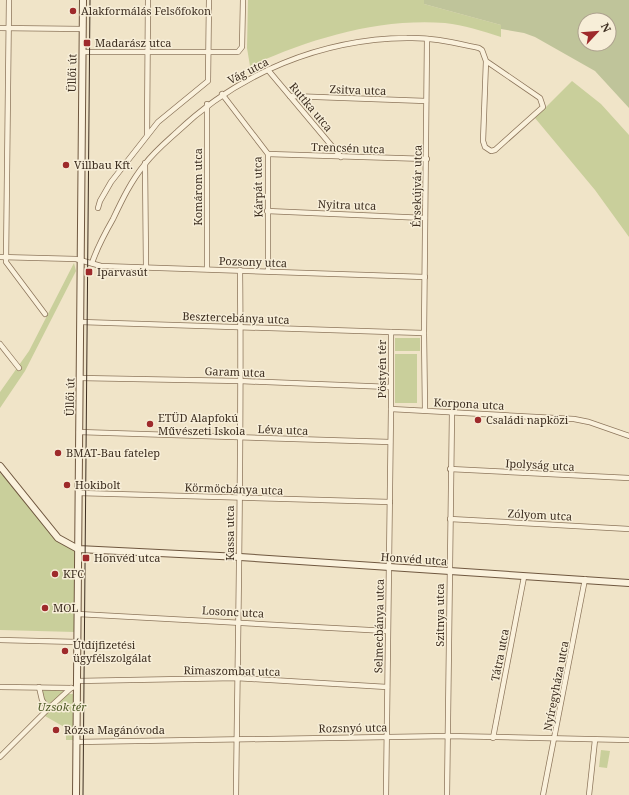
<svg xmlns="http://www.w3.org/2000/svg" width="629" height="795" viewBox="0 0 629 795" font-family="'Noto Serif',serif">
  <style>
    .green { fill: #c9cf9b }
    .cemetery { fill: #bfc49a; fill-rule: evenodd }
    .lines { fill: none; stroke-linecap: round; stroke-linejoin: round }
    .street-casing { stroke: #8d765c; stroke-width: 6 }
    .secondary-casing { stroke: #6f573f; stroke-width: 8 }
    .street { stroke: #faf1dc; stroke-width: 4.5 }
    .secondary { stroke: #faf1dc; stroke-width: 6 }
    .tram { stroke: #3d2e20; stroke-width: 1 }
    .poi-dot { fill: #9e2a2b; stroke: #f7eed8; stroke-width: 1.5 }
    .labels { text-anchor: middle; stroke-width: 3; stroke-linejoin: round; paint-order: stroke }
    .poi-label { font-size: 11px; fill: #3d2e20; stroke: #f7eed8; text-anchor: start }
    .street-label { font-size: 11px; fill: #3d2e20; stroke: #f7eed8 }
    .park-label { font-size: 11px; font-style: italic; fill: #4d5a26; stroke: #f7eed8 }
  </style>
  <rect width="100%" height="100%" fill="#f0e4c8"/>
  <g class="green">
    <path d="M248,0H424V4L501,25V37C482,31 464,25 445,23C377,18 310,39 250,66L247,48Z"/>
    <path d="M572,81L601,104L629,135V237L595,190L535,118Z"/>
    <path d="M74,263L76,271L25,371L0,408V392L29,351Z"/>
    <rect x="395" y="338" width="25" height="13"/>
    <rect x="395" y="354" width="22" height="49"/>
    <path d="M0,473L36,510L58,535L75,547V632L0,630Z"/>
    <path d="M41,690H63V694H74L73,740H66V728L45,716L51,709L42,696Z"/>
    <path d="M601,750L610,751L607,768L599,767Z"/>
  </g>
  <path class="cemetery" d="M424,0H629V108L595,71L535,37L524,33L501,29V25L424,4ZM585,20H609V44H585Z"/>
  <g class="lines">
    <defs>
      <g id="street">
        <path d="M9,0L6,262L45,314"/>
        <path d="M0,28L83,29"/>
        <path d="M83,52H238L242,47L243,0"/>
        <path d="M268,70L341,157"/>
        <path d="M222,94L268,154V271"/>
        <path d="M290,96L426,101"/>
        <path d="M147,135L148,0"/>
        <path d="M268,154L427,159"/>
        <path d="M145,163L146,266"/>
        <path d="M98,208L100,201L111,182L158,122L208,81L209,0"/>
        <path d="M267,211L425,218"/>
        <path d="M0,257L76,259L101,266L425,277"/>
        <path d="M92,263C97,248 105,233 113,219C122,200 131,181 145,164C154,152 166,142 177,132C239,73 321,39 407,38C431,37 455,43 479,48L482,50L486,61L483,141L485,147L491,151L495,150L543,107L540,98L486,61"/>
        <path d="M207,269V104"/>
        <path d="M81,322L391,332"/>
        <path d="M424,333L427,39"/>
        <path d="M0,344L19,368"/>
        <path d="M80,378L240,381L390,387"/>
        <path d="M425,410L424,333L391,332V409L574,419L589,422L629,436"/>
        <path d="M79,432L390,442"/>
        <path d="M450,469L629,478"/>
        <path d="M79,493L390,502"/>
        <path d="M450,519L629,529"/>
        <path d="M78,614L387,631"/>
        <path d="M0,640L78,642"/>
        <path d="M77,681L236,678L387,687"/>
        <path d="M0,687L72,688"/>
        <path d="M39,687L42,700L48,709"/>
        <path d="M493,738L524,577"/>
        <path d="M76,742L448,736L629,740"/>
        <path d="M0,757L48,709L71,688"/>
        <path d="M236,795C238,620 242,445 240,270"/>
        <path d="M386,795L391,409"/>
        <path d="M447,795L452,412"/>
        <path d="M543,795L585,579"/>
        <path d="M589,795L595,740"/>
      </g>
      <g id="secondary">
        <path d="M0,466L58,538L78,549L240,557L629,583"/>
        <path d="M76,795L83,0"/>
      </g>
    </defs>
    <use href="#street" class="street-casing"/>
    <use href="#secondary" class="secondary-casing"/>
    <use href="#street" class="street"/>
    <use href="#secondary" class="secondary"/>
    <path class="tram" d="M83,795L90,0"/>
  </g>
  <g class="poi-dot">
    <circle cx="73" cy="11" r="4"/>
    <rect x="83" y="39" width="8" height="8" rx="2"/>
    <circle cx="66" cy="165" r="4"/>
    <rect x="85" y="268" width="8" height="8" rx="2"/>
    <circle cx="478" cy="420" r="4"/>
    <circle cx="150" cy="424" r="4"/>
    <circle cx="58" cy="453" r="4"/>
    <circle cx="67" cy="485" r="4"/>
    <rect x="82" y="554" width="8" height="8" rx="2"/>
    <circle cx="55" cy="574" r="4"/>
    <circle cx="45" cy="608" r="4"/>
    <circle cx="65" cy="651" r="4"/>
    <circle cx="56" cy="730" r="4"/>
  </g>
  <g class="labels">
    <g class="poi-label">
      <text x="81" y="15">Alakformálás Felsőfokon</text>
      <text x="95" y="47">Madarász utca</text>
      <text x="74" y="169">Villbau Kft.</text>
      <text x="97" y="276">Iparvasút</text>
      <text x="158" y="422">ETÜD Alapfokú<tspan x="158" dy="13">Művészeti Iskola</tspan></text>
      <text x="486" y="424">Családi napközi</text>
      <text x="66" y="457">BMAT-Bau fatelep</text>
      <text x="75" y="489">Hokibolt</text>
      <text x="94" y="562">Honvéd utca</text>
      <text x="63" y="578">KFC</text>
      <text x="53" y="612">MOL</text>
      <text x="73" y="649">Útdíjfizetési<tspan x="73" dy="13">ügyfélszolgálat</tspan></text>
      <text x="64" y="734">Rózsa Magánóvoda</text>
    </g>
    <g class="street-label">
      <text transform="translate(248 71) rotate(-27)" y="4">Vág utca</text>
      <text transform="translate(72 73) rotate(-89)" y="4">Üllői út</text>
      <text transform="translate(358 90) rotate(2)" y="4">Zsitva utca</text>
      <text transform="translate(311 107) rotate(50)" y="4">Ruttka utca</text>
      <text transform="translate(348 148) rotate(2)" y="4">Trencsén utca</text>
      <text transform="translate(417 186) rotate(-89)" y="4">Érsekújvár utca</text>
      <text transform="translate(198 187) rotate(-90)" y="4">Komárom utca</text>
      <text transform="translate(258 187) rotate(-91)" y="4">Kárpát utca</text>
      <text transform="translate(347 205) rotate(2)" y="4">Nyitra utca</text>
      <text transform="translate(253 262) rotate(2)" y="4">Pozsony utca</text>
      <text transform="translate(236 318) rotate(2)" y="4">Besztercebánya utca</text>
      <text transform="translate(382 369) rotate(-90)" y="4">Pöstyén tér</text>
      <text transform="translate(235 372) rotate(2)" y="4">Garam utca</text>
      <text transform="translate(70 397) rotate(-89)" y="4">Üllői út</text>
      <text transform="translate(469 404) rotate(3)" y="4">Korpona utca</text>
      <text transform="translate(283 430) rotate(2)" y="4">Léva utca</text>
      <text transform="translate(540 465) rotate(3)" y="4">Ipolyság utca</text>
      <text transform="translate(234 489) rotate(2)" y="4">Körmöcbánya utca</text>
      <text transform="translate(540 515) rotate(3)" y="4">Zólyom utca</text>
      <text transform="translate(230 533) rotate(-90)" y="4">Kassa utca</text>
      <text transform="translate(414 559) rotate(4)" y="4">Honvéd utca</text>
      <text transform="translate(233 612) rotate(3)" y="4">Losonc utca</text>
      <text transform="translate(440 615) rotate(-90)" y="4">Szitnya utca</text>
      <text transform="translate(379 626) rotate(-89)" y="4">Selmecbánya utca</text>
      <text transform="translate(500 655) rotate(-79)" y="4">Tátra utca</text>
      <text transform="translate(232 671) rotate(1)" y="4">Rimaszombat utca</text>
      <text transform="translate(556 686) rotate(-79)" y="4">Nyíregyháza utca</text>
      <text transform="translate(353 728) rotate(-1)" y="4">Rozsnyó utca</text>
    </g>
    <g class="park-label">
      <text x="62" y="711">Uzsok tér</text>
    </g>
  </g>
  <g transform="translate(597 32) rotate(64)"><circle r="19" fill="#f7eed8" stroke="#ada18e"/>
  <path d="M0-3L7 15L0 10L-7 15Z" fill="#9e2a2b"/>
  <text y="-6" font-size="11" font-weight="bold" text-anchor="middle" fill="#3d2e20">N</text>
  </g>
</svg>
